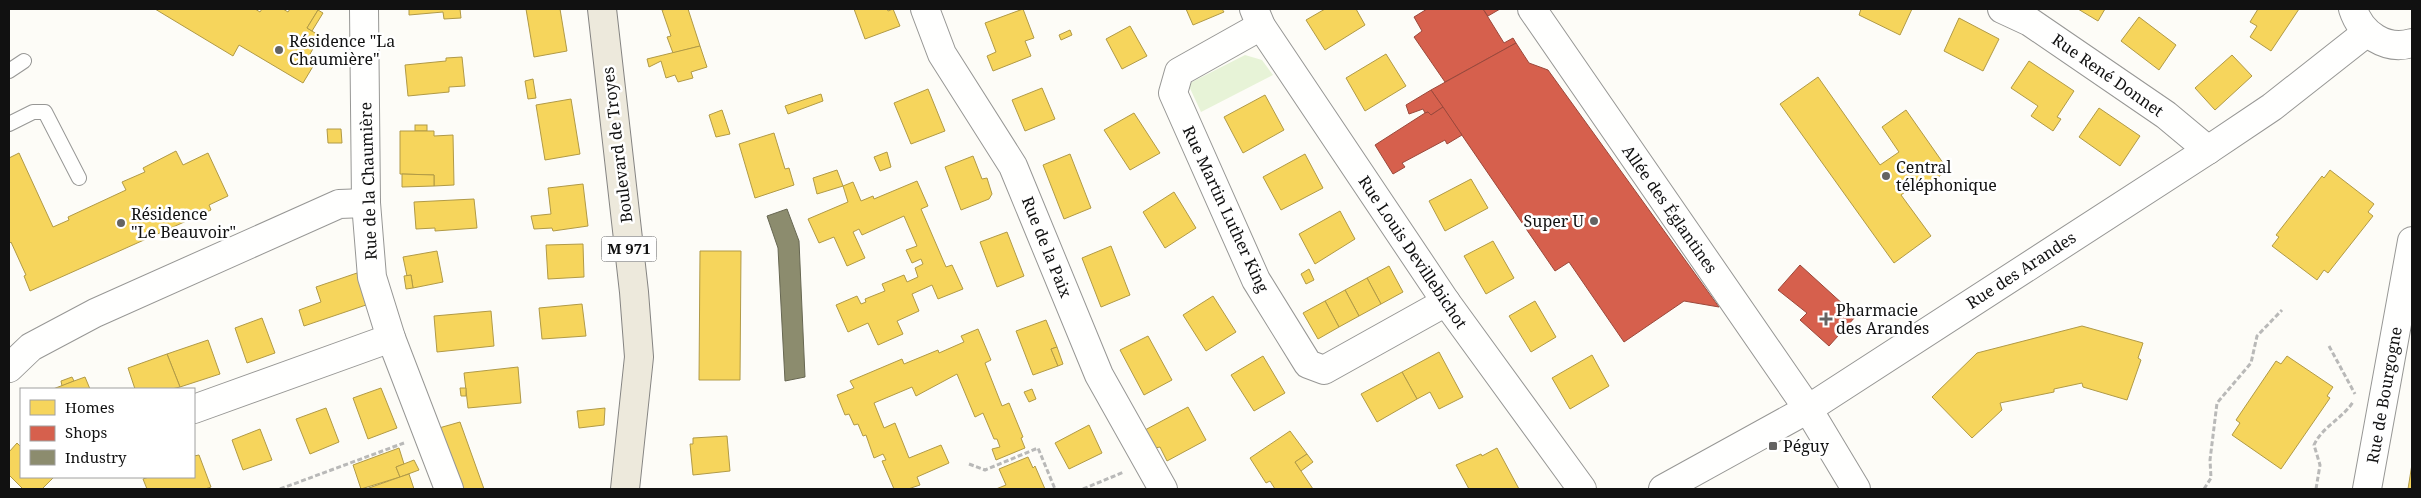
<svg xmlns="http://www.w3.org/2000/svg" width="2421" height="498" viewBox="0 0 2421 498" font-family="'Noto Serif',serif">
  <style>
    .green { fill: #e7f3d7 }
    .homes { fill: #f6d55c; stroke: #b19a46 }
    .shops { fill: #d6604d; stroke: #9b483b }
    .industry { fill: #8c8c6e; stroke: #676752 }
    .lines { fill: none; stroke-linecap: round; stroke-linejoin: round }
    .lane-casing { stroke: #979795; stroke-width: 16 }
    .street-casing { stroke: #979795; stroke-width: 30 }
    .primary-casing { stroke: #858482; stroke-width: 30 }
    .path { stroke: #b9b9b8; stroke-width: 3; stroke-dasharray: 5 2.5; stroke-linecap: butt }
    .lane { stroke: #fffffe; stroke-width: 14 }
    .street { stroke: #fffffe; stroke-width: 28 }
    .primary { stroke: #ede9dc; stroke-width: 28 }
    .poi-dot { fill: #646362; stroke: #fff; stroke-width: 2 }
    .labels { text-anchor: middle; stroke-width: 5; stroke-linejoin: round; paint-order: stroke }
    .shield { fill: #fff; stroke: #585858; stroke-width: 1 }
    .shield-label { font-size: 15px; font-weight: bold; fill: #111 }
    .poi-label { font-size: 16px; fill: #111; stroke: #fff; text-anchor: start }
    .street-label { font-size: 16px; fill: #111; stroke: #fff }
  </style>
  <rect width="100%" height="100%" fill="#fdfcf7"/>
  <path class="green" d="M1245,55L1262,60L1273,75L1201,112L1188,84Z"/>
  <g class="homes">
    <path d="M155,9H255L260,12L262,9H283L288,12L290,9H315L318,10L307,28L320,36L310,54L318,58L303,83L239,45L233,56Z"/>
    <path d="M409,9H460L461,18L444,19L443,12L409,15Z"/>
    <path d="M526,9H560L567,51L534,57Z"/>
    <path d="M667,9H688L700,46L673,53L667,37L671,36L662,10Z"/>
    <path d="M854,9H887L888,11L893,9L900,26L865,39Z"/>
    <path d="M1023,9L1034,38L1025,41L1031,56L993,71L987,56L996,52L985,23Z"/>
    <path d="M1186,9H1222L1224,12L1193,25Z"/>
    <path d="M1325,9H1356L1365,25L1325,50L1306,20Z"/>
    <path d="M1861,9H1912L1900,35L1859,15Z"/>
    <path d="M2078,9H2105L2098,21Z"/>
    <path d="M2258,9H2299L2271,51L2250,37L2257,26L2250,22Z"/>
    <path d="M318,10L323,13L312,31L307,28Z"/>
    <path d="M2139,17L2176,45L2159,70L2121,41Z"/>
    <path d="M1959,18L1999,39L1983,71L1944,51Z"/>
    <path d="M1130,26L1147,56L1122,69L1106,39Z"/>
    <path d="M1070,30L1072,35L1061,40L1059,35Z"/>
    <path d="M700,46L707,67L691,72L693,78L678,82L675,75L666,78L661,61L649,67L647,59Z"/>
    <path d="M1386,54L1406,86L1365,111L1346,78Z"/>
    <path d="M2232,55L2252,76L2215,110L2195,88Z"/>
    <path d="M462,57L465,86L449,87V92L408,96L405,65L446,61V58Z"/>
    <path d="M2029,61L2074,91L2057,117L2061,119L2053,131L2031,116L2038,106L2011,88Z"/>
    <path d="M1818,77L1880,165L1899,152L1882,127L1906,110L1948,170L1924,187L1920,181L1901,195L1931,236L1894,263L1780,104Z"/>
    <path d="M533,79L536,98L528,99L525,81Z"/>
    <path d="M1042,88L1055,119L1025,131L1012,100Z"/>
    <path d="M928,89L945,131L911,144L894,103Z"/>
    <path d="M821,94L823,101L788,114L785,106Z"/>
    <path d="M1265,95L1284,130L1243,153L1224,117Z"/>
    <path d="M571,99L580,154L545,160L536,105Z"/>
    <path d="M2099,108L2140,136L2120,166L2079,137Z"/>
    <path d="M722,110L730,134L716,137L709,115Z"/>
    <path d="M1134,113L1160,153L1130,170L1104,130Z"/>
    <rect x="415" y="125" width="12" height="6"/>
    <path d="M327,129H341L342,143H328Z"/>
    <path d="M400,131H434V136L453,135L454,185L434,186V175L400,174Z"/>
    <path d="M774,133L785,169L789,168L794,185L755,198L739,144Z"/>
    <path d="M176,151L183,165L208,153L228,196L209,205L211,210L30,291L24,276L26,275L11,242L9,244V158L19,153L53,227L69,220L68,217L126,190L122,182L145,172L143,168Z"/>
    <path d="M887,152L891,167L880,171L874,157Z"/>
    <path d="M1070,154L1091,208L1064,219L1043,165Z"/>
    <path d="M1305,154L1323,188L1281,210L1263,177Z"/>
    <path d="M973,156L982,179L987,178L992,194L989,199L961,210L945,167Z"/>
    <path d="M837,170L843,186L817,194L813,178Z"/>
    <path d="M2330,170L2374,204L2368,212L2373,216L2328,273L2324,270L2317,280L2272,246L2279,237L2276,235L2322,176L2324,178Z"/>
    <path d="M402,174L434,175V186L402,187Z"/>
    <path d="M1471,179L1488,208L1445,231L1429,201Z"/>
    <path d="M917,181L928,206L921,209L946,267L952,265L963,289L938,299L932,285L912,294L919,311L897,321L903,334L878,345L868,323L848,332L836,305L857,296L861,304L866,302L865,299L885,291L882,284L904,275L907,282L918,277L915,268L923,264L921,259L912,263L906,250L917,246L904,216L862,235L859,229L853,232L865,258L847,266L834,237L819,243L808,219L848,202L843,186L853,182L861,201L873,196L874,199Z"/>
    <path d="M583,184L588,226L553,231L552,228L534,229L531,216L551,214L548,188Z"/>
    <path d="M1174,192L1196,228L1165,248L1143,212Z"/>
    <path d="M474,199L477,228L435,231V228L416,229L414,202Z"/>
    <path d="M1340,211L1355,239L1315,264L1299,234Z"/>
    <path d="M1007,232L1024,276L997,287L980,242Z"/>
    <path d="M1493,241L1514,278L1486,294L1464,256Z"/>
    <path d="M583,244L584,277L548,279L546,245Z"/>
    <path d="M1111,246L1130,295L1101,307L1082,258Z"/>
    <path d="M437,251L443,282L413,288L411,275L407,276L403,257Z"/>
    <path d="M700,251H741L740,380H699Z"/>
    <path d="M1389,266L1403,292L1381,304L1367,278Z"/>
    <path d="M1309,269L1314,280L1306,284L1301,274Z"/>
    <path d="M357,273L366,305L304,326L299,310L321,302L316,287Z"/>
    <path d="M411,275L413,288L406,289L404,276Z"/>
    <path d="M1367,278L1381,304L1359,316L1345,290Z"/>
    <path d="M1345,290L1359,316L1339,327L1325,301Z"/>
    <path d="M1213,296L1236,332L1206,351L1183,315Z"/>
    <path d="M1325,301L1339,327L1318,339L1303,313Z"/>
    <path d="M1535,301L1556,337L1531,352L1509,316Z"/>
    <path d="M582,304L586,336L542,339L539,308Z"/>
    <path d="M491,311L494,346L437,352L434,316Z"/>
    <path d="M262,318L275,353L247,363L235,328Z"/>
    <path d="M1046,320L1057,347L1051,349L1058,366L1033,375L1016,331Z"/>
    <path d="M2082,326L2143,343L2138,358L2141,360L2127,400L2083,387L2082,383L2054,389V392L2000,403L2002,410L1972,438L1932,397L1977,353Z"/>
    <path d="M978,329L991,360L985,363L1002,406L1009,403L1023,437L1021,438L1025,448L996,460L992,449L1000,447L997,439H994L983,413L975,417L957,374L916,396L912,387L874,403L884,428L895,423L909,458L941,445L949,463L917,477L920,485L908,489H894L882,461L886,460L883,454L874,458L866,435L863,436L858,424L854,425L849,414L845,415L837,395L854,388L850,381L902,359L904,364L938,350L939,353L964,342L961,336Z"/>
    <path d="M1148,336L1172,380L1144,395L1120,350Z"/>
    <path d="M208,340L220,374L180,387L167,354Z"/>
    <path d="M1057,347L1063,364L1058,366L1051,349Z"/>
    <path d="M1439,352L1463,397L1439,409L1430,392L1417,399L1402,372Z"/>
    <path d="M167,354L180,387L172,389H135L128,368Z"/>
    <path d="M1592,355L1609,386L1570,409L1552,378Z"/>
    <path d="M1263,356L1285,393L1254,411L1231,375Z"/>
    <path d="M2287,356L2333,387L2327,396L2330,398L2281,469L2232,435L2240,423L2236,420L2276,361L2281,364Z"/>
    <path d="M518,367L521,403L468,408L464,373Z"/>
    <path d="M1402,372L1417,399L1377,422L1361,394Z"/>
    <path d="M72,377L74,381L62,386L61,381Z"/>
    <path d="M85,377L90,389H53L74,381Z"/>
    <path d="M381,388L397,428L368,439L353,398Z"/>
    <path d="M460,388H466V396H461Z"/>
    <path d="M1032,389L1036,399L1029,402L1024,392Z"/>
    <path d="M1188,407L1206,440L1167,461L1160,447L1155,448L1145,430Z"/>
    <path d="M326,408L339,442L310,454L296,419Z"/>
    <path d="M605,408L604,425L579,428L577,411Z"/>
    <path d="M460,422L484,489H460L439,428Z"/>
    <path d="M1089,425L1102,453L1069,469L1055,443Z"/>
    <path d="M260,429L272,460L243,470L232,440Z"/>
    <path d="M1290,431L1307,454L1295,462L1313,489H1275L1270,481L1266,483L1250,458Z"/>
    <path d="M727,436L730,471L693,475L690,444H693V438Z"/>
    <path d="M17,443L21,447V477H54L42,489H23L9,475V452Z"/>
    <path d="M399,448L404,464L396,467L400,477L361,489L353,465Z"/>
    <path d="M1497,448L1519,489H1469L1456,465L1481,454L1482,456Z"/>
    <path d="M1307,454L1313,462L1301,471L1295,462Z"/>
    <path d="M199,455L211,487L205,489H147L143,479L149,477H194V456Z"/>
    <path d="M1028,457L1033,468L1035,466L1045,489H996L1006,485L999,469Z"/>
    <path d="M414,460L419,470L400,477L396,467Z"/>
    <path d="M2412,464V489H2408Z"/>
    <path d="M409,474L414,489H366L400,477Z"/>
  </g>
  <g class="shops">
    <path d="M1427,9H1483L1504,43L1513,38L1516,43L1445,82L1414,37L1422,31L1414,17Z"/>
    <path d="M1483,9H1500L1488,16Z"/>
    <path d="M1516,43L1529,63L1548,70L1719,307L1684,301L1624,342L1569,262L1555,271L1431,90Z"/>
    <path d="M1431,90L1443,107L1431,115L1428,112L1425,113L1423,109L1409,114L1406,105Z"/>
    <path d="M1443,107L1462,135L1447,144L1445,140L1402,163L1405,167L1393,174L1375,145L1425,113L1428,112L1431,115Z"/>
    <path d="M1800,265L1856,316L1829,346L1800,320L1807,313L1778,290Z"/>
  </g>
  <path class="industry" d="M787,209L799,241L805,377L785,381L778,248L767,216Z"/>
  <g class="lines">
    <defs>
      <g id="lane">
        <path d="M9,71L24,61"/>
        <path d="M9,124L33,112H45L79,178"/>
      </g>
      <g id="street">
        <path d="M364,9L366,203L372,277L391,338L449,489"/>
        <path d="M925,9L942,54L1013,166L1099,375L1163,489"/>
        <path d="M1254,9L1261,26L1446,302L1582,489"/>
        <path d="M1532,9L1808,409L1856,489"/>
        <path d="M2002,9L2030,22L2166,115L2208,150"/>
        <path d="M2353,9C2361,34 2386,51 2412,43"/>
        <path d="M1261,26L1179,72L1173,93L1256,280L1308,364L1324,370L1446,302"/>
        <path d="M9,368L31,347L95,313L339,204L366,203"/>
        <path d="M194,409L391,338"/>
        <path d="M1663,489L1808,409L2208,150L2272,107L2366,33"/>
        <path d="M2367,489L2412,241"/>
      </g>
      <path id="primary" d="M602,9L634,292L639,357L625,489"/>
    </defs>
    <use href="#lane" class="lane-casing"/>
    <use href="#street" class="street-casing"/>
    <use href="#primary" class="primary-casing"/>
    <g class="path">
      <path d="M2329,346L2355,394"/>
      <path d="M969,464L985,470L1038,448L1055,489"/>
      <path d="M280,489L404,443"/>
      <path d="M1083,489L1124,472"/>
      <path d="M2204,489L2211,478L2210,460L2217,403L2251,363L2257,336L2282,310"/>
      <path d="M2316,489L2320,465L2314,445C2322,427 2343,418 2353,402"/>
    </g>
    <use href="#lane" class="lane"/>
    <use href="#street" class="street"/>
    <use href="#primary" class="primary"/>
  </g>
  <g class="poi-dot">
    <circle cx="279" cy="50" r="5"/>
    <circle cx="1886" cy="176" r="5"/>
    <circle cx="1594" cy="221" r="5"/>
    <circle cx="121" cy="223" r="5"/>
    <path d="M1823.5 311.5h5v5h5v5h-5v5h-5v-5h-5v-5h5z"/>
    <rect x="1768" y="441" width="10" height="10" rx="2.5"/>
  </g>
  <g class="labels">
    <rect class="shield" x="601.5" y="236.5" width="55" height="25" rx="4"/>
    <g class="shield-label">
      <text x="629" y="254">M 971</text>
    </g>
    <g class="poi-label">
      <text x="289" y="47">Résidence "La<tspan x="289" dy="18">Chaumière"</tspan></text>
      <text x="1896" y="173">Central<tspan x="1896" dy="18">téléphonique</tspan></text>
      <text x="131" y="220">Résidence<tspan x="131" dy="18">"Le Beauvoir"</tspan></text>
      <text x="1584" y="227" text-anchor="end">Super U</text>
      <text x="1836" y="316">Pharmacie<tspan x="1836" dy="18">des Arandes</tspan></text>
      <text x="1783" y="452">Péguy</text>
    </g>
    <g class="street-label">
      <text transform="translate(2108 75) rotate(35)" y="6">Rue René Donnet</text>
      <text transform="translate(617 145) rotate(-97)" y="6">Boulevard de Troyes</text>
      <text transform="translate(368 181) rotate(-92)" y="6">Rue de la Chaumière</text>
      <text transform="translate(1226 209) rotate(65)" y="6">Rue Martin Luther King</text>
      <text transform="translate(1670 209) rotate(55)" y="6">Allée des Églantines</text>
      <text transform="translate(1047 247) rotate(68)" y="6">Rue de la Paix</text>
      <text transform="translate(1413 252) rotate(56)" y="6">Rue Louis Devillebichot</text>
      <text transform="translate(2021 270) rotate(-33)" y="6">Rue des Arandes</text>
      <text transform="translate(2384 395) rotate(-80)" y="6">Rue de Bourgogne</text>
    </g>
  </g>
  <rect width="2421" height="498" fill="none" stroke="#111111" stroke-width="20"/>
  <rect x="20" y="388" width="175" height="90" fill="#ffffff" stroke="#a0a0a0"/>
  <rect x="30" y="400" width="25" height="15" fill="#f6d55c" stroke="#a0a0a0"/>
  <text x="65" y="413" font-size="15" fill="#111111">Homes</text>
  <rect x="30" y="426" width="25" height="15" fill="#d6604d" stroke="#a0a0a0"/>
  <text x="65" y="438" font-size="15" fill="#111111">Shops</text>
  <rect x="30" y="450" width="25" height="15" fill="#8c8c6e" stroke="#a0a0a0"/>
  <text x="65" y="463" font-size="15" fill="#111111">Industry</text>
</svg>
